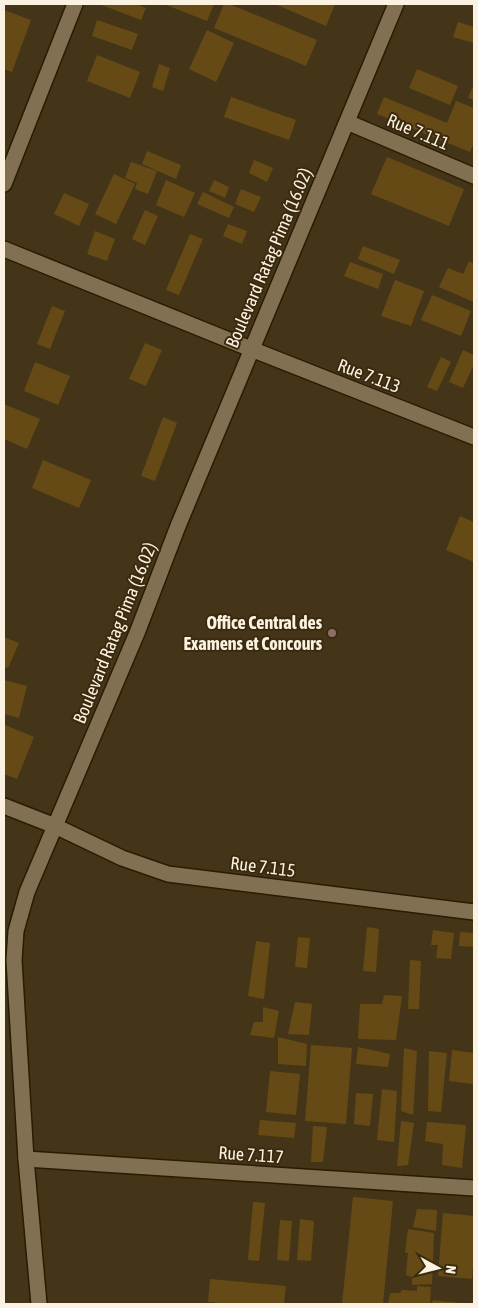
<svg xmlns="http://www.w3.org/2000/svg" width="478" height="1308" viewBox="0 0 478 1308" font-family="'Asap Condensed',sans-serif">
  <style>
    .building { fill: #654a15 }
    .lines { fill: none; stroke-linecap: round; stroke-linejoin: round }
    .minor-casing { stroke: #2a1c01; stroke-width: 18 }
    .minor { stroke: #827053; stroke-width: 15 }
    .education-dot { fill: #8d6e63; stroke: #3a2a0f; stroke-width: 2 }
    .labels { text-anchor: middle; stroke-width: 4; stroke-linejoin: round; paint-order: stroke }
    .street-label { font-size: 18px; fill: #fcf2e1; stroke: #3a2a0f }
    .poi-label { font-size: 18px; font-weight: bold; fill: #fcf2e1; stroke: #3a2a0f; text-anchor: end }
  </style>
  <rect width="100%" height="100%" fill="#443519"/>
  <g class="building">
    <path d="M99,4H136L146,8L141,20Z"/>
    <path d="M164,4H214L207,21Z"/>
    <path d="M224,4H229L317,40L306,66L214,28Z"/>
    <path d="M275,4H335L326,26Z"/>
    <path d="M4,10L31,20L12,72L4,69Z"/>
    <path d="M97,20L138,34L132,50L92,36Z"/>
    <path d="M458,22L474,27V43L453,37Z"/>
    <path d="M207,30L234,43L216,82L189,69Z"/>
    <path d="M97,55L140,72L130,98L87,81Z"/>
    <path d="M159,64L170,68L163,91L152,87Z"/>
    <path d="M417,69L458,86L450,105L409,88Z"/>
    <path d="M474,84V100L468,98Z"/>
    <path d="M231,97L296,120L289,140L224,117Z"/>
    <path d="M384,97L447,123L456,101L474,108V142L470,152L377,114Z"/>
    <path d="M147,151L181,165L176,179L142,164Z"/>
    <path d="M387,157L464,189L449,226L371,194Z"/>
    <path d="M254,160L273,168L267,182L249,173Z"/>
    <path d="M131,162L157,171L148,194L135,189L137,183L125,178Z"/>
    <path d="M114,174L135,184L116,224L95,214Z"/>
    <path d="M166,180L195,193L184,217L156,205Z"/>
    <path d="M214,180L229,187L225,198L209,191Z"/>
    <path d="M241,189L261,197L254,212L235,204Z"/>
    <path d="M203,192L234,207L229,218L197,204Z"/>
    <path d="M64,193L89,204L79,226L54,214Z"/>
    <path d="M145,210L158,216L145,245L132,239Z"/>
    <path d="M228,224L247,231L242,244L223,236Z"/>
    <path d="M95,231L115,239L107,261L87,254Z"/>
    <path d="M190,234L203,239L179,295L166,290Z"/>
    <path d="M363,246L400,260L394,274L358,259Z"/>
    <path d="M469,261L474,264V302L439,287L448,268L463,274Z"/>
    <path d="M350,262L383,274L378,289L344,276Z"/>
    <path d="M395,280L424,291L411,326L381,316Z"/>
    <path d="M432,295L471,311L461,336L421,320Z"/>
    <path d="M52,306L65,311L50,349L37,344Z"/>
    <path d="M145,343L162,350L146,386L129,379Z"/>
    <path d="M463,350L474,355V364L463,388L449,382Z"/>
    <path d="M441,357L451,362L437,391L427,387Z"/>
    <path d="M35,362L70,376L58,405L24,391Z"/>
    <path d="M4,404L40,419L27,449L4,439Z"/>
    <path d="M163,417L177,423L155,481L141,476Z"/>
    <path d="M43,460L91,480L79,508L32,488Z"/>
    <path d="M460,516L474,522V562L446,550Z"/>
    <path d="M4,637L19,643L8,668L4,667Z"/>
    <path d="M4,680L27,686L19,718L4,714Z"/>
    <path d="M5,725L34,737L17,779L4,774V729Z"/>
    <path d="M367,927L379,929L376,972L363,971Z"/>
    <path d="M433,930L454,933L451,959L436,958L438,945H431Z"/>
    <path d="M460,932L474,933V947L459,946Z"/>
    <path d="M298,937L310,938L307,968L295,967Z"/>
    <path d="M256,941L270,943L264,999L248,996Z"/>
    <path d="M410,960L421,961L419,1009H408Z"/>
    <path d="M384,995L402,996L396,1040L358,1039L360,1004H382Z"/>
    <path d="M295,1002L312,1004L309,1035L288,1034Z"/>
    <path d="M263,1007L279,1011L274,1038L250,1035L254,1022H263Z"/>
    <path d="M278,1037L307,1044L306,1066L278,1064Z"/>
    <path d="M311,1045L352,1048L346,1124L305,1121Z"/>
    <path d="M358,1047L390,1054L388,1067L356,1064Z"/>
    <path d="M404,1048L417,1051L413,1115L401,1111Z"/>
    <path d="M452,1050L474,1053V1084L449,1081Z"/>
    <path d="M429,1051L447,1053L441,1112L428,1111Z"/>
    <path d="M270,1071L300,1074L296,1115L266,1112Z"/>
    <path d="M382,1089L397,1091L394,1142L377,1140Z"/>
    <path d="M356,1093L373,1094L370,1126L354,1124Z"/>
    <path d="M260,1120L296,1123L294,1138L258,1135Z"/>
    <path d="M401,1121L414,1123L408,1165L397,1166Z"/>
    <path d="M427,1122L466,1125L462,1168L442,1165L443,1144L425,1141Z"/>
    <path d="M313,1126L327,1127L323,1162H311Z"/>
    <path d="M353,1197L393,1201L383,1304H342Z"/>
    <path d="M253,1202L265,1203L259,1261L248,1260Z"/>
    <path d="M417,1209L437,1210L436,1231L413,1227Z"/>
    <path d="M443,1213L474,1216V1251L472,1279L438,1276Z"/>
    <path d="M300,1219L314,1221L311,1261L297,1260Z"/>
    <path d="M280,1220L292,1221L289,1261L277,1260Z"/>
    <path d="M408,1229L434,1233L432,1284L412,1285V1277L406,1275L408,1253H405Z"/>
    <path d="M210,1279L286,1286L284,1304H232L208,1302Z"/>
    <path d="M417,1286L431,1287L430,1304H388L390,1293H400L402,1290L417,1291Z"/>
    <path d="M433,1300L460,1303L459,1304H432Z"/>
  </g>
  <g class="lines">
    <defs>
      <g id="minor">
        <path d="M347,122L474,176"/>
        <path d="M4,184L75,4"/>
        <path d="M4,249L251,349L474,437"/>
        <path d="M4,806L55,826L122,858L168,874L474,912"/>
        <path d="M26,1159L474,1188"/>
        <path d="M39,1304L26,1159L14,960L16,931L27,892L137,633L178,526L396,4"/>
      </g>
    </defs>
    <use href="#minor" class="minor-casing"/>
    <use href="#minor" class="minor"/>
  </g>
  <circle class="education-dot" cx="332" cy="633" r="5"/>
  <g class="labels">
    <g class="street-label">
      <text transform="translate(418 132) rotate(23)" y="6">Rue 7.111</text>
      <text transform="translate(269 258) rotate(-67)" y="6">Boulevard Ratag Pima (16.02)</text>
      <text transform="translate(369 376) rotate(21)" y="6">Rue 7.113</text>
      <text transform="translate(115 633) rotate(-68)" y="6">Boulevard Ratag Pima (16.02)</text>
      <text transform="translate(263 867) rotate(7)" y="6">Rue 7.115</text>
      <text transform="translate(251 1155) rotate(4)" y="6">Rue 7.117</text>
    </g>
    <g class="poi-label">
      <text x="322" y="629">Office Central des<tspan x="322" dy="21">Examens et Concours</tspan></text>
    </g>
  </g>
  <rect width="478" height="1308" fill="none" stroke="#fcf2e1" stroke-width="10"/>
  <g transform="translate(438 1268) rotate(97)" stroke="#3a2a0f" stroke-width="4" paint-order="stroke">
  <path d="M0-4L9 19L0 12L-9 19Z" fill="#fcf2e1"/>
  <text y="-8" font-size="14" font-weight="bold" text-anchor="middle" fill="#fcf2e1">N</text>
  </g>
</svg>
